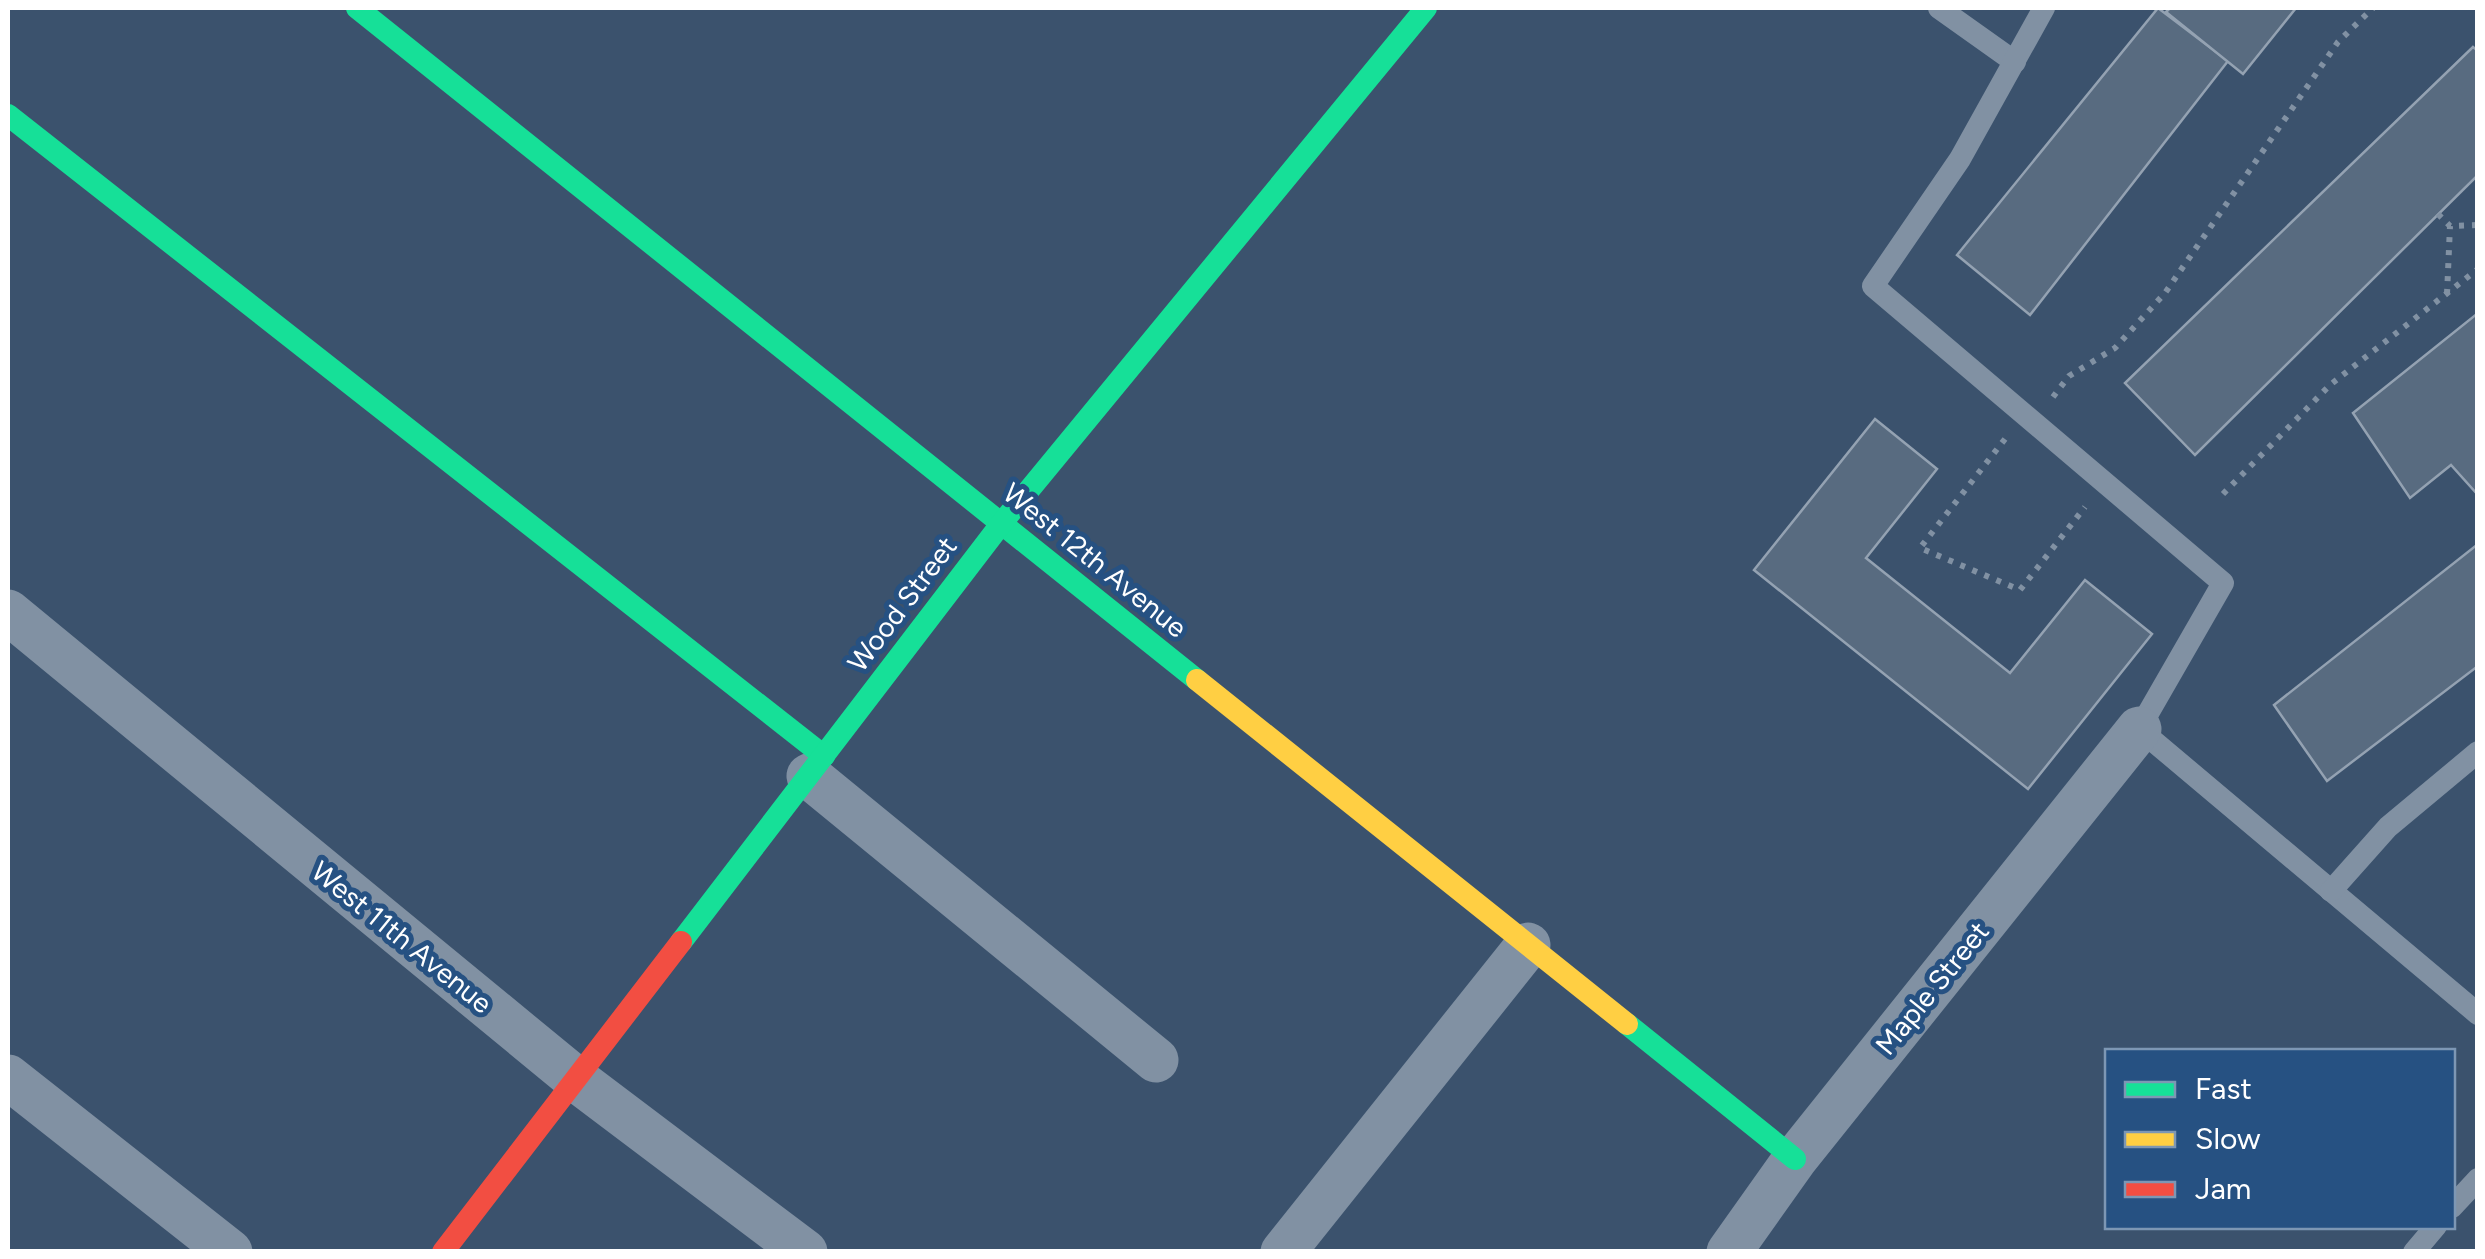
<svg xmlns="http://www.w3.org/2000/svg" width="2485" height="1259" viewBox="0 0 2485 1259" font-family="Figtree,sans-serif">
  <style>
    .building { fill: #586b80; stroke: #94a2b2; stroke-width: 2.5 }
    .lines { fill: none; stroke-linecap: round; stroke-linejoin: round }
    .path { stroke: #8191a3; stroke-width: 6; stroke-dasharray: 5 8; stroke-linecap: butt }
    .lane { stroke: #8191a3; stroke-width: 22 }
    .street { stroke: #8191a3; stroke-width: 45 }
    .fast { stroke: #16e098; stroke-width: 22 }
    .slow { stroke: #ffcf43; stroke-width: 22 }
    .jam { stroke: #f24e42; stroke-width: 22 }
    .labels { text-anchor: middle; stroke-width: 10; stroke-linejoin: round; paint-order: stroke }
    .street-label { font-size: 28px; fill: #fff; stroke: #265182 }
  </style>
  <rect width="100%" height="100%" fill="#3b526d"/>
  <g class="building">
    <path d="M2158,8L2228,61L2030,315L1957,255Z"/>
    <path d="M2170,8H2296L2243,74L2166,12Z"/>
    <path d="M2473,47L2478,51V175L2195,455L2125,383Z"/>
    <path d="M2478,313V495L2451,465L2410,498L2353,413Z"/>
    <path d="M1875,419L1937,469L1866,558L2010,673L2085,580L2152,634L2028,789L1754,570Z"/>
    <path d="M2478,544V666L2327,781L2274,705Z"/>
  </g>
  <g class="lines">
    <g class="path">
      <path d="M2438,214L2450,226L2478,225"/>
      <path d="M2447,294L2450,226"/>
      <path d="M2053,397L2069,376L2115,348L2165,293L2338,42L2373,8"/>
      <path d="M2005,439L1920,548L2020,590L2085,507"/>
      <path d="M2223,494L2330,385L2478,269"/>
    </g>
    <g class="lane">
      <path d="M1939,8L2015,62"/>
      <path d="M2044,8L1960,159L1873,286L2223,583L2139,729L2478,1014"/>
      <path d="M2331,891L2388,827L2478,752"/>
      <path d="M2452,1207L2478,1179"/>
      <path d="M2414,1252L2436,1226"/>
    </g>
    <g class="street">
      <path d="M8,612L577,1080L805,1252"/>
      <path d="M809,776L1156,1060"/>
      <path d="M8,1077L230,1252"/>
      <path d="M1283,1252L1528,945"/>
      <path d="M1729,1252L1795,1159L2139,729"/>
    </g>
    <g class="fast">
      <path d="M357,8L1197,680"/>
      <path d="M8,115L824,756"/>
      <path d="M681,942L1001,524L1426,8"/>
      <path d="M1627,1024L1795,1159"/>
    </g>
    <path class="slow" d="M1197,680L1627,1024"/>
    <path class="jam" d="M443,1252L681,942"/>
  </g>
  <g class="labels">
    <g class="street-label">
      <text transform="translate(1095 560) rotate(39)" y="10">West 12th Avenue</text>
      <text transform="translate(902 604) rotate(-53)" y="10">Wood Street</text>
      <text transform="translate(402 937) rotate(39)" y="10">West 11th Avenue</text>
      <text transform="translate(1932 988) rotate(-51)" y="10">Maple Street</text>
    </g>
  </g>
  <rect width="2485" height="1259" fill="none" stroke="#ffffff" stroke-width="20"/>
  <rect x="2105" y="1049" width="350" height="180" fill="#265182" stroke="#7d97b4" stroke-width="2.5"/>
  <rect x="2125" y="1082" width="50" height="15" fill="#16e098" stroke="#7d97b4" stroke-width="2.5"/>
  <text x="2195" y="1099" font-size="30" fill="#ffffff">Fast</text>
  <rect x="2125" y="1132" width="50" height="15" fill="#ffcf43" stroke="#7d97b4" stroke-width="2.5"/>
  <text x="2195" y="1149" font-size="30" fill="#ffffff">Slow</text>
  <rect x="2125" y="1182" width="50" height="15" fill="#f24e42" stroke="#7d97b4" stroke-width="2.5"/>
  <text x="2195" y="1199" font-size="30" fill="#ffffff">Jam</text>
</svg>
